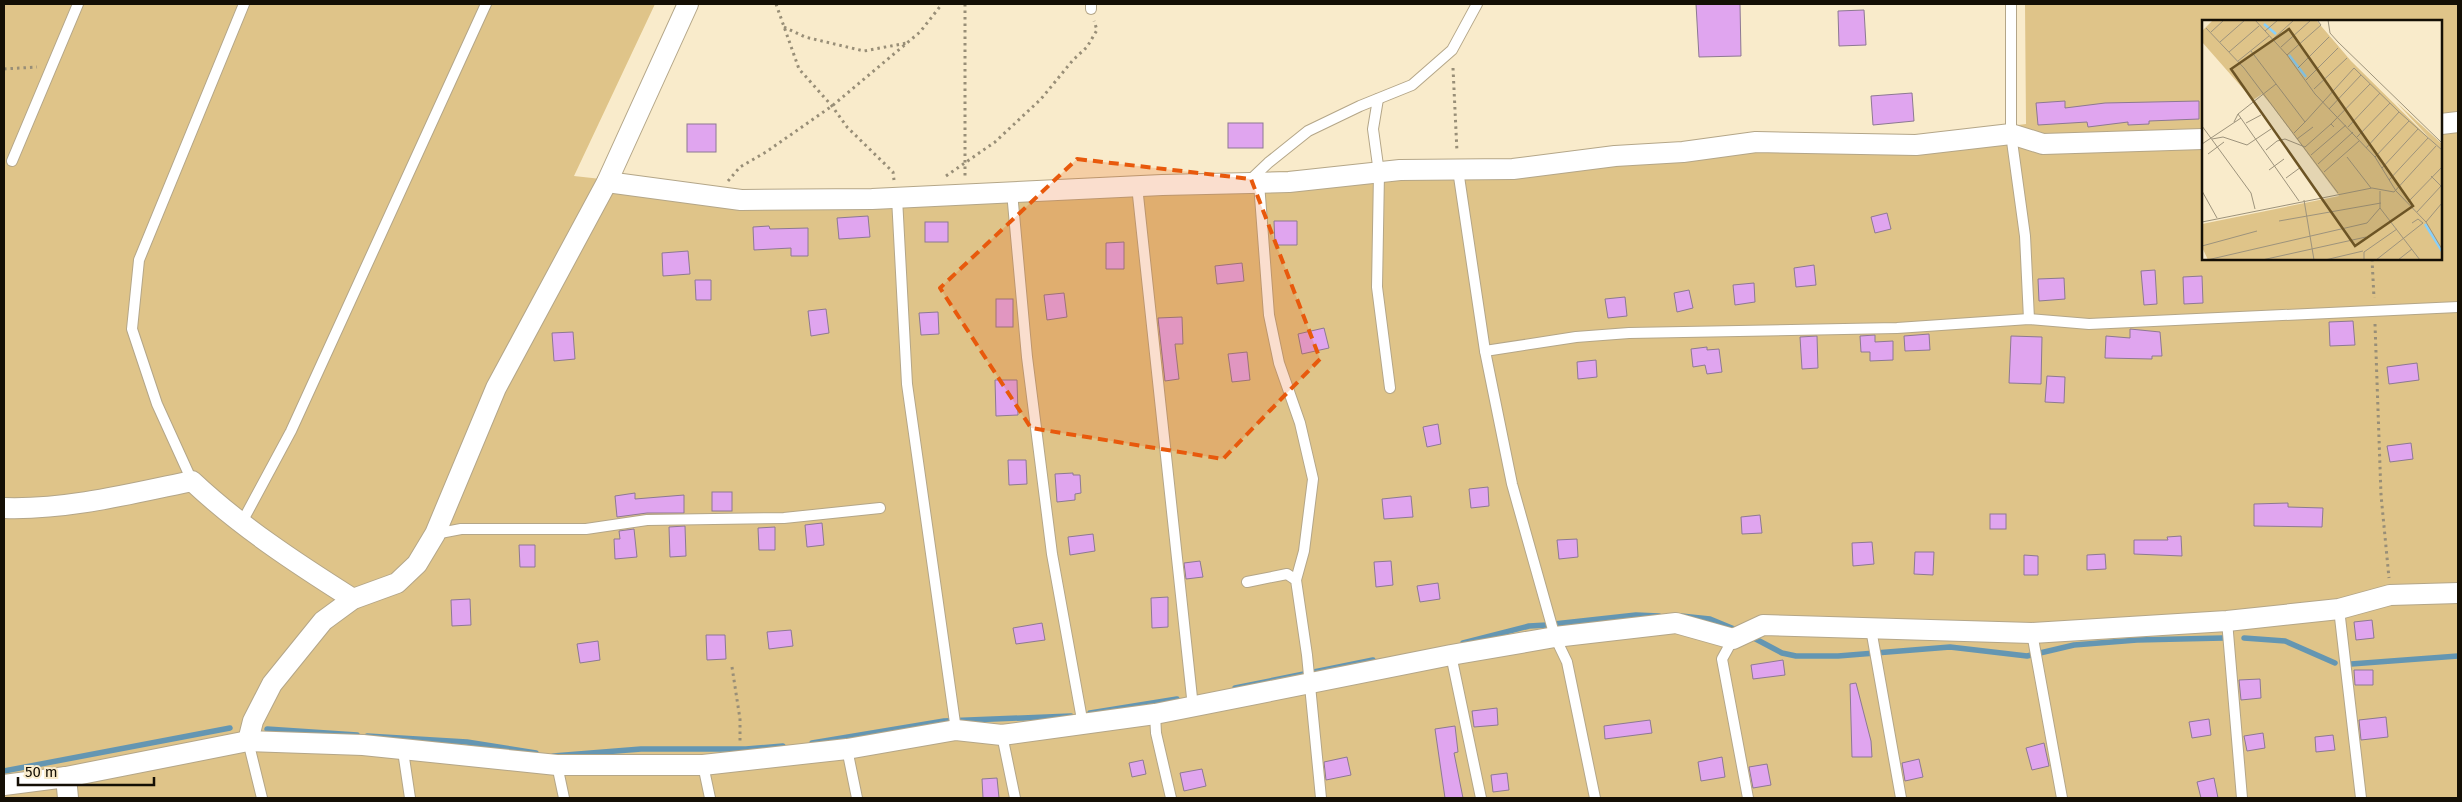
<svg xmlns="http://www.w3.org/2000/svg" width="2462" height="802" viewBox="0 0 2462 802" font-family="'Fira Sans',sans-serif">
  <style>
    .green { fill: #dfc489; fill-rule: evenodd }
    .lines { fill: none; stroke-linecap: round; stroke-linejoin: round }
    .stream { stroke: #6496b2; stroke-width: 5.5 }
    .building { fill: #e0a5ef; stroke: #8d7992 }
    .lane-casing { stroke: #b4a688; stroke-width: 12 }
    .street-casing { stroke: #b4a688; stroke-width: 22 }
    .path { stroke: #988e77; stroke-width: 3; stroke-dasharray: 2.5 4; stroke-linecap: butt }
    .lane { stroke: #fff; stroke-width: 10 }
    .street { stroke: #fff; stroke-width: 20 }
    .marked { fill: #e8590c; fill-opacity: 0.2; stroke: #e8590c; stroke-width: 4; stroke-dasharray: 10 6; stroke-linejoin: round }
    .inset-river { fill: none; stroke: #87d0fc; stroke-width: 2.5 }
    .inset-road { fill: none; stroke: #9d937c; stroke-width: 1 }
    .view { fill: #6c5425; fill-opacity: 0.15; stroke: #6c5425; stroke-width: 2.5 }
    .inset-edge { fill: none; stroke: #140f05; stroke-width: 2.5 }
  </style>
  <rect width="100%" height="100%" fill="#f9ebcb"/>
  <path class="green" d="M4,4H655L574,176L745,195L1851,146L2026,124L2025,5L2458,4V798H4ZM2203,21H2441V259H2203Z"/>
  <g class="lines">
    <g class="stream">
      <path d="M1681,616L1710,619L1739,631"/>
      <path d="M1554,624L1636,615L1659,616"/>
      <path d="M1750,636L1782,653L1796,656H1838L1950,647L2027,656L2074,645L2137,640L2223,638"/>
      <path d="M2244,638L2285,641L2335,663"/>
      <path d="M1463,643L1529,626L1547,625"/>
      <path d="M2351,664L2458,656"/>
      <path d="M1235,688L1373,660"/>
      <path d="M1090,713L1177,699"/>
      <path d="M267,729L357,735"/>
      <path d="M367,736L467,742L536,753"/>
      <path d="M812,743L944,721L1071,716"/>
      <path d="M553,756L641,749H746L783,746"/>
      <path d="M4,771L230,728"/>
    </g>
  </g>
  <g class="building">
    <path d="M1696,4H1740L1741,56L1699,57Z"/>
    <path d="M1864,10L1866,45L1839,46L1838,11Z"/>
    <path d="M1912,93L1914,121L1873,125L1871,96Z"/>
    <path d="M2065,101V108L2105,103L2199,101V119L2149,121V124L2128,125V122L2088,127L2087,122L2038,125L2036,103Z"/>
    <rect x="1228" y="123" width="35" height="25"/>
    <rect x="687" y="124" width="29" height="28"/>
    <path d="M1887,213L1891,229L1875,233L1871,217Z"/>
    <path d="M868,216L870,237L839,239L837,218Z"/>
    <path d="M1274,221H1297V245H1275Z"/>
    <rect x="925" y="222" width="23" height="20"/>
    <path d="M769,226L770,229L808,228V256H791V248L754,250L753,227Z"/>
    <path d="M1124,242V269H1106V243Z"/>
    <path d="M688,251L690,274L663,276L662,253Z"/>
    <path d="M1242,263L1244,281L1217,284L1215,266Z"/>
    <path d="M1814,265L1816,285L1796,287L1794,268Z"/>
    <path d="M2155,270L2157,304L2144,305L2141,271Z"/>
    <path d="M2202,276L2203,303L2184,304L2183,277Z"/>
    <path d="M2064,278L2065,299L2039,301L2038,279Z"/>
    <path d="M695,280H711V300H696Z"/>
    <path d="M1754,283L1755,302L1735,305L1733,285Z"/>
    <path d="M1689,290L1693,308L1677,312L1674,293Z"/>
    <path d="M1064,293L1067,317L1047,320L1044,295Z"/>
    <path d="M1625,297L1627,316L1608,318L1605,299Z"/>
    <rect x="996" y="299" width="17" height="28"/>
    <path d="M826,309L829,333L811,336L808,311Z"/>
    <path d="M938,312L939,334L921,335L919,313Z"/>
    <path d="M1182,317L1183,344H1175L1179,379L1165,381L1158,318Z"/>
    <path d="M2353,321L2355,345L2330,346L2329,322Z"/>
    <path d="M1324,328L1329,348L1302,354L1298,334Z"/>
    <path d="M2130,329L2160,332L2162,356H2152V359L2105,358L2106,336L2130,338Z"/>
    <path d="M573,332L575,359L554,361L552,333Z"/>
    <path d="M1929,334L1930,350L1905,351L1904,336Z"/>
    <path d="M1875,335V342L1893,341V360L1870,361V352H1861L1860,336Z"/>
    <path d="M1817,336L1818,368L1802,369L1800,337Z"/>
    <path d="M2011,336L2042,337L2041,384L2009,383Z"/>
    <path d="M1707,347V350L1719,349L1722,372L1707,374L1705,365L1693,367L1691,349Z"/>
    <path d="M1247,352L1250,380L1232,382L1228,354Z"/>
    <path d="M1596,360L1597,377L1578,379L1577,362Z"/>
    <path d="M2417,363L2419,380L2389,384L2387,367Z"/>
    <path d="M2047,376L2065,377L2064,403L2045,402Z"/>
    <path d="M995,380H1017L1018,415L996,416Z"/>
    <path d="M1438,424L1441,444L1427,447L1423,427Z"/>
    <path d="M2411,443L2413,459L2390,462L2387,446Z"/>
    <path d="M1008,460H1026L1027,484L1009,485Z"/>
    <path d="M1073,473V475H1080L1081,493L1075,494V500L1057,502L1055,474Z"/>
    <path d="M1488,487L1489,506L1471,508L1469,489Z"/>
    <rect x="712" y="492" width="20" height="19"/>
    <path d="M635,493V499L684,495V513H647L617,517L615,496Z"/>
    <path d="M1411,496L1413,517L1384,519L1382,499Z"/>
    <path d="M2288,503V507L2323,508L2322,527L2254,526V504Z"/>
    <rect x="1990" y="514" width="16" height="15"/>
    <path d="M1760,515L1762,533L1742,534L1741,517Z"/>
    <path d="M822,523L824,545L807,547L805,525Z"/>
    <path d="M685,526L686,556L670,557L669,527Z"/>
    <path d="M775,527V550H759L758,528Z"/>
    <path d="M634,529L637,557L615,559L614,539H620L619,531Z"/>
    <path d="M1093,534L1095,551L1070,555L1068,537Z"/>
    <path d="M2181,536L2182,556L2134,554V540H2168L2167,537Z"/>
    <path d="M1577,539L1578,557L1559,559L1557,540Z"/>
    <path d="M1872,542L1874,564L1853,566L1852,543Z"/>
    <path d="M519,545H535V567H520Z"/>
    <path d="M1915,552H1934L1933,575L1914,574Z"/>
    <path d="M2105,554L2106,569L2087,570V555Z"/>
    <path d="M2024,555L2038,556V575H2024Z"/>
    <path d="M1200,561L1203,577L1186,579L1184,563Z"/>
    <path d="M1391,561L1393,585L1376,587L1374,562Z"/>
    <path d="M1438,583L1440,599L1420,602L1417,586Z"/>
    <path d="M1168,597V627L1152,628L1151,598Z"/>
    <path d="M470,599L471,625L452,626L451,600Z"/>
    <path d="M2372,620L2374,638L2356,640L2354,622Z"/>
    <path d="M1042,623L1045,640L1016,644L1013,628Z"/>
    <path d="M791,630L793,646L769,649L767,632Z"/>
    <path d="M706,635H725L726,659L707,660Z"/>
    <path d="M598,641L600,660L580,663L577,644Z"/>
    <path d="M1783,660L1785,675L1753,679L1751,665Z"/>
    <path d="M2354,670H2373V685H2355Z"/>
    <path d="M2260,679L2261,698L2241,700L2239,680Z"/>
    <path d="M1856,683L1871,741L1872,757H1852L1850,684Z"/>
    <path d="M1497,708L1498,725L1474,727L1472,711Z"/>
    <path d="M2386,717L2388,737L2361,740L2359,720Z"/>
    <path d="M2209,719L2211,735L2192,738L2189,722Z"/>
    <path d="M1650,720L1652,733L1605,739L1604,726Z"/>
    <path d="M1455,726L1458,752L1454,753L1463,798H1445L1435,729Z"/>
    <path d="M2263,733L2265,748L2247,751L2244,736Z"/>
    <path d="M2333,735L2335,750L2316,752L2315,737Z"/>
    <path d="M2044,743L2049,766L2032,770L2026,748Z"/>
    <path d="M1347,757L1351,775L1326,780L1324,762Z"/>
    <path d="M1722,757L1725,777L1701,781L1698,762Z"/>
    <path d="M1919,759L1923,777L1905,781L1902,763Z"/>
    <path d="M1143,760L1146,774L1132,777L1129,763Z"/>
    <path d="M1767,764L1771,785L1753,788L1749,767Z"/>
    <path d="M1202,769L1206,786L1184,791L1180,773Z"/>
    <path d="M1507,773L1509,790L1493,792L1491,775Z"/>
    <path d="M997,778L999,798H983L982,779Z"/>
    <path d="M2214,778L2218,798H2201L2197,782Z"/>
  </g>
  <g class="lines">
    <defs>
      <g id="lane">
        <path d="M1091,4V9"/>
        <path d="M2011,4V134L2025,236L2029,319"/>
        <path d="M1378,99L1373,129L1379,173L1377,287L1390,388"/>
        <path d="M12,161L78,4"/>
        <path d="M1458,170L1485,351"/>
        <path d="M1248,182L1268,163L1308,131L1360,106L1412,85L1452,50L1477,4"/>
        <path d="M1259,183L1269,315L1279,363L1300,423L1313,479L1304,551L1296,580"/>
        <path d="M1137,186L1193,707"/>
        <path d="M1012,192L1027,357L1052,554L1083,725"/>
        <path d="M897,198L907,384L956,730"/>
        <path d="M192,481L157,404L132,329L139,260L244,4"/>
        <path d="M241,524L291,431L486,4"/>
        <path d="M435,534L461,529H586L647,520L784,518L880,508"/>
        <path d="M1247,582L1287,574L1296,580L1307,655L1321,798"/>
        <path d="M2339,609L2361,798"/>
        <path d="M2227,621L2242,798"/>
        <path d="M1871,629L1901,798"/>
        <path d="M2032,633L2062,798"/>
        <path d="M1733,639L1722,659L1748,798"/>
        <path d="M1451,655L1481,798"/>
        <path d="M1155,714L1156,733L1171,798"/>
        <path d="M1002,735L1015,798"/>
        <path d="M248,741L262,798"/>
        <path d="M847,749L857,798"/>
        <path d="M403,751L410,798"/>
        <path d="M557,765L564,798"/>
        <path d="M703,765L710,798"/>
        <path d="M1595,798L1567,662L1555,637L1512,484L1485,351L1576,337L1629,333L1897,328L2029,319L2089,324L2458,307"/>
      </g>
      <g id="street">
        <path d="M2441,124L2458,122"/>
        <path d="M607,182L741,200L872,199L1162,185L1289,182L1400,170L1513,169L1615,156L1683,152L1756,142L1916,145L2011,134L2043,144L2203,139"/>
        <path d="M4,508C67,510 130,494 192,481C241,527 296,563 353,599"/>
        <path d="M248,741L253,721L272,684L323,621L353,599L397,583L417,564L435,534L496,388L607,182L688,4"/>
        <path d="M66,777L68,798"/>
        <path d="M4,785L66,777L248,741L363,745L557,765H703L847,749L956,730L1002,735L1155,714L1451,655L1555,637L1676,623L1733,639L1763,625L2032,633L2227,621L2339,609L2390,595L2458,593"/>
      </g>
    </defs>
    <use href="#lane" class="lane-casing"/>
    <use href="#street" class="street-casing"/>
    <g class="path">
      <path d="M776,4L799,69L832,106L847,127L893,172L894,180"/>
      <path d="M965,4V176"/>
      <path d="M784,27L805,37L864,51L907,43"/>
      <path d="M1453,68L1457,152"/>
      <path d="M4,69L37,67"/>
      <path d="M946,176L995,142L1041,99L1073,60L1087,47L1097,30L1094,21"/>
      <path d="M728,181L740,167L766,152L832,106L920,32L942,4"/>
      <path d="M2372,259L2374,298"/>
      <path d="M2375,324L2381,495L2389,578"/>
      <path d="M732,667L740,719V744"/>
    </g>
    <use href="#lane" class="lane"/>
    <use href="#street" class="street"/>
  </g>
  <path class="marked" d="M1077,159L1251,179L1320,359L1223,459L1031,428L940,288Z"/>
  <g transform="translate(2202 20)">
    <rect width="240" height="240" fill="#f9ebcb"/>
    <path d="M11,0H114L149,41L232,123L194,82L240,124V240H6L0,227V204L137,176L70,86L60,74L51,80L0,22V11Z" fill="#dfc489"/>
    <path class="inset-river" d="M62,4L74,14M87,35L104,57M223,204L240,231"/>
    <path class="inset-road" d="M53,0L85,35L113,74L173,137L194,171L224,202L240,229M126,0L128,13L136,22L240,123M4,8L42,48L136,173M63,11L76,0M9,12L22,0M71,19L92,0M18,22L43,0M79,27L109,0M49,31L103,102L152,48L197,92M27,32L57,6M85,35L119,5L115,0M36,41L67,16M96,48L127,17M104,60L136,28M112,69L145,38M127,89L159,55M36,94L97,181M32,102L36,94L74,64M44,103L59,95M0,106L49,173L53,189M132,107L129,104L168,64M146,107L178,73M92,113L103,102M155,117L188,83M10,119L21,117L45,125L69,109M95,119L111,107M0,124L39,98M103,127L129,104M164,128L197,92L240,130M64,130L75,121L83,119L103,127M6,134L22,122M109,135L144,105M145,137L169,168M173,137L207,101M116,144L151,112M180,148L216,109M67,150L82,139M122,152L157,121M84,158L99,147M187,160L226,118M0,171L15,198M178,171V188L218,240M102,180L112,240M206,182L240,147M215,192L239,166L229,156M77,201L179,183M0,202L170,168L192,172L234,126M224,202L240,183M0,226L55,211M5,240L165,203L178,188M60,240L164,217M123,240L161,231M162,240V232L195,209M174,240L221,203L216,199L210,203M196,240L210,229"/>
    <path class="view" d="M87,9L211,186L153,226L29,49Z"/>
    <rect width="240" height="240" class="inset-edge"/>
  </g>
  <rect width="2462" height="802" fill="none" stroke="#140f05" stroke-width="10"/>
  <path d="M18 777v8h136v-8" fill="none" stroke="#140f05" stroke-width="2.5"/>
  <text x="25" y="777" font-size="15" fill="#140f05" stroke="#f9ebcb" stroke-width="4" paint-order="stroke">50 m</text>
</svg>
